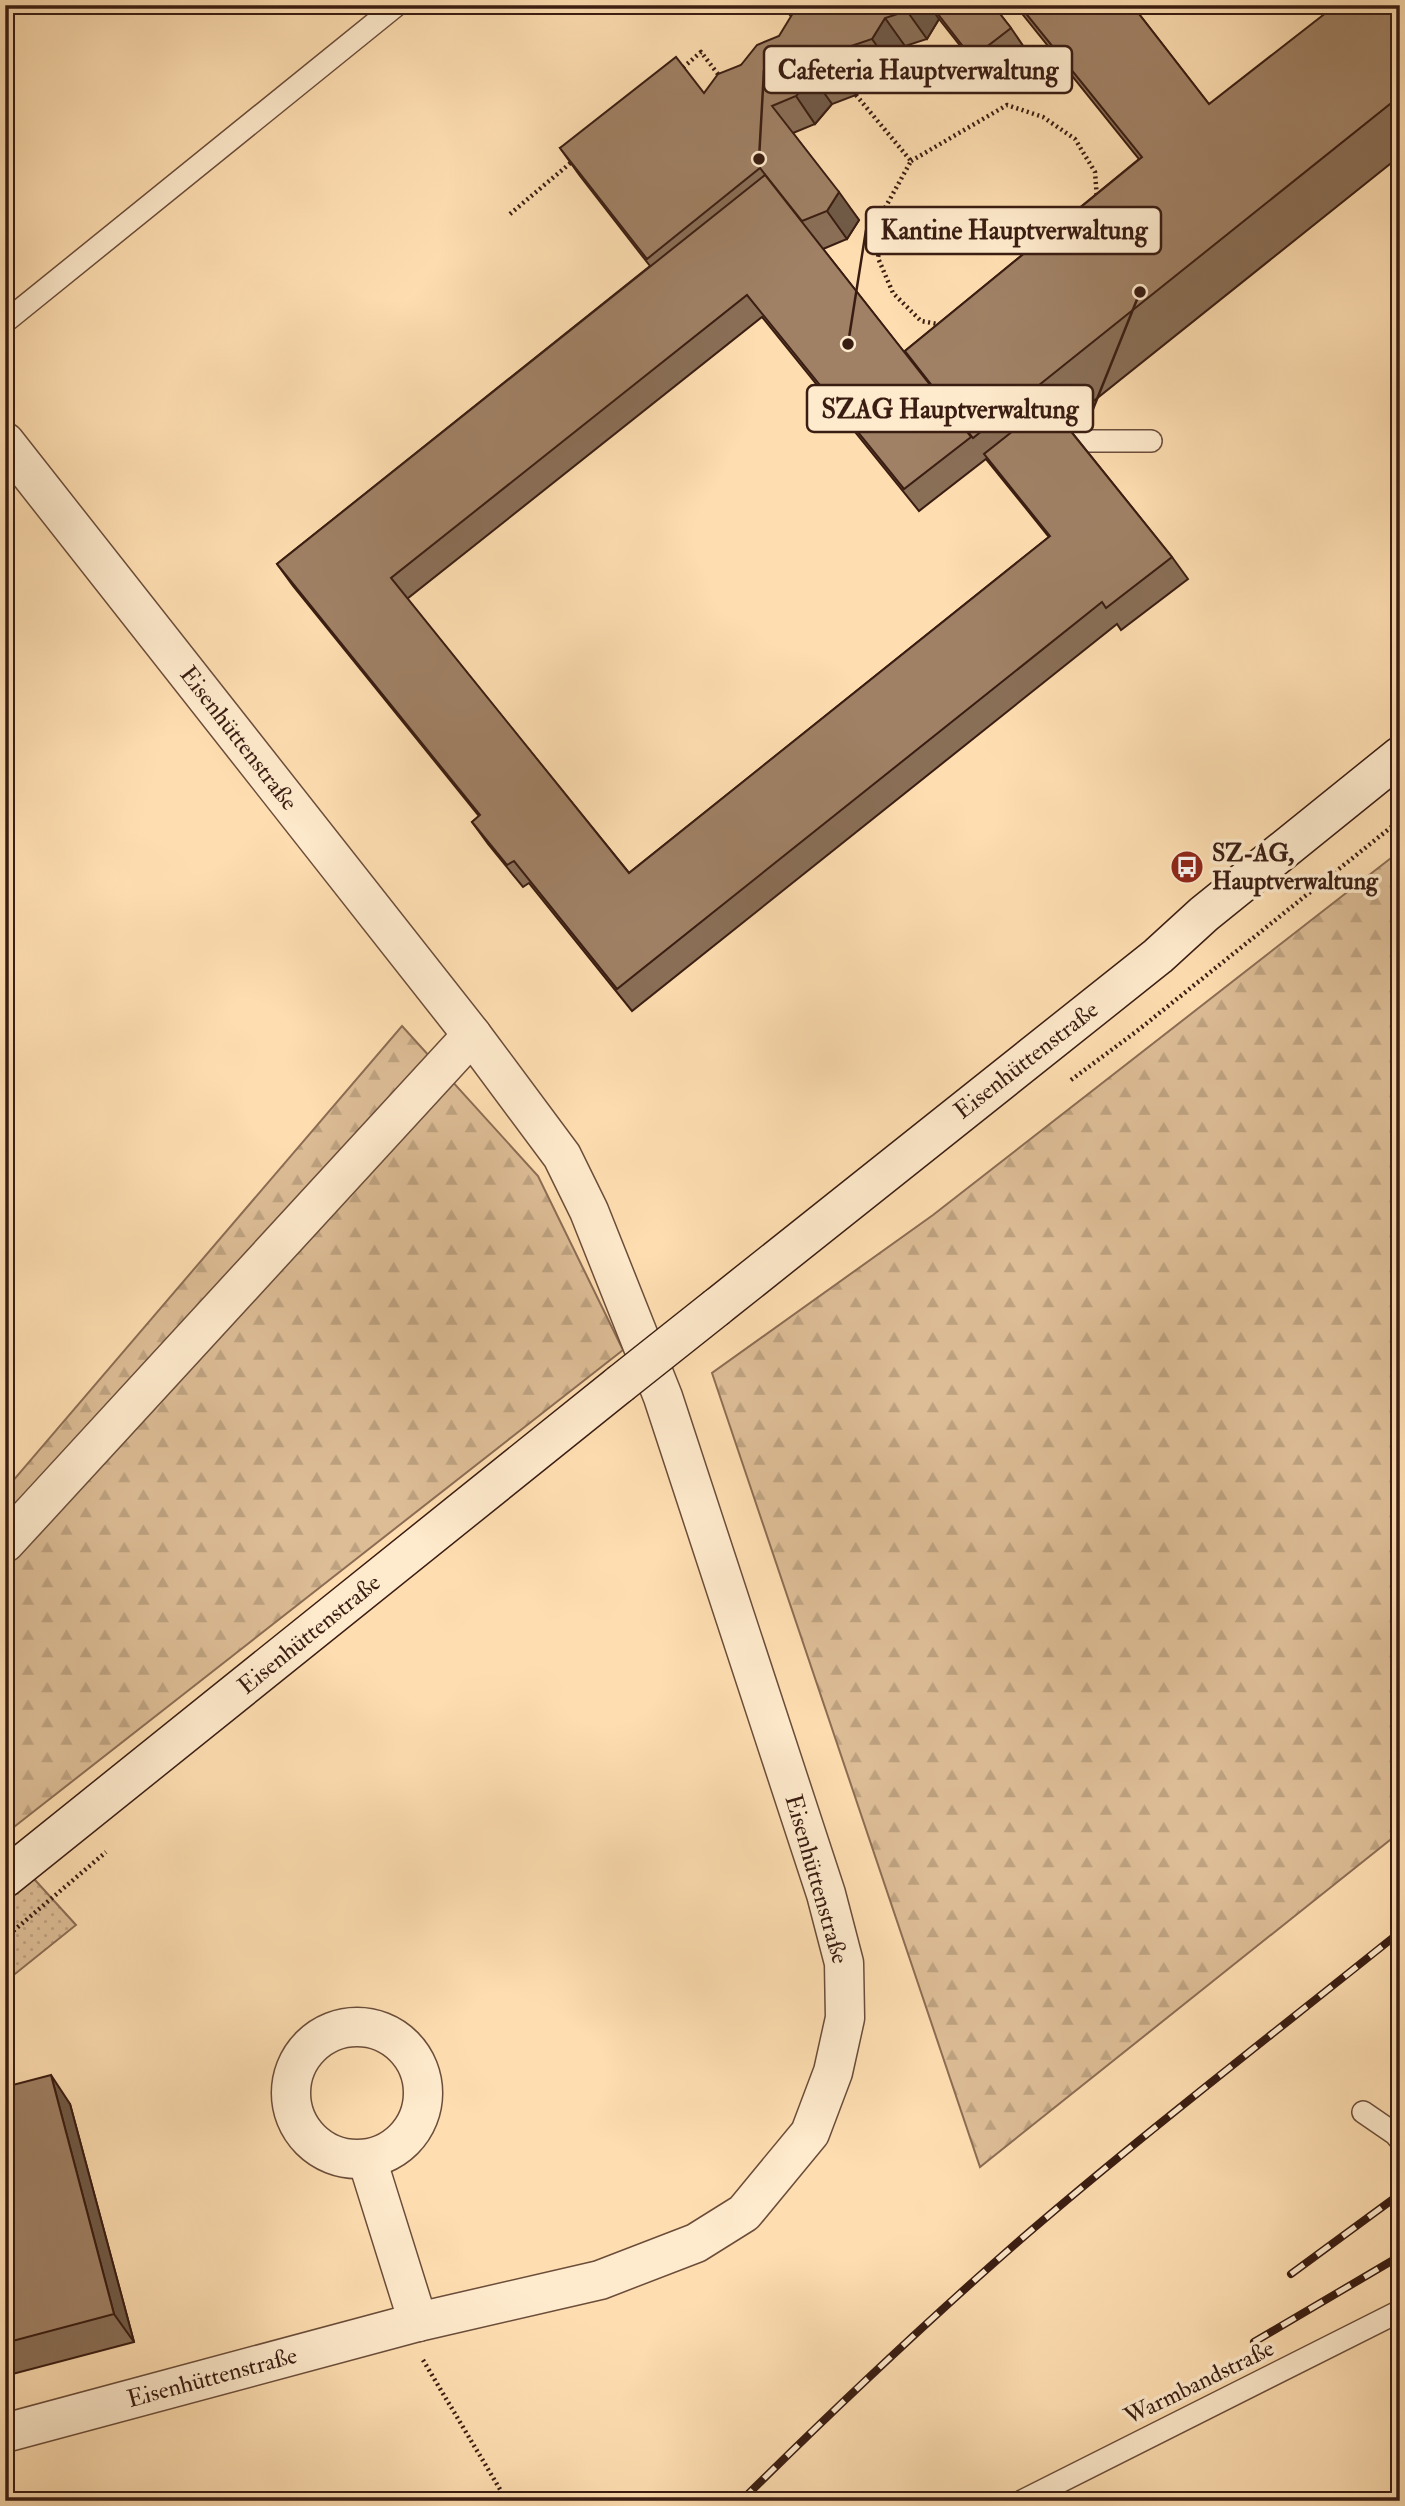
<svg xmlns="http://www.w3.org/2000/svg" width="1405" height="2506" viewBox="0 0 1405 2506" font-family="'IM FELL Double Pica',serif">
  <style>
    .green { fill: url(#green-dots); stroke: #8c6d54; stroke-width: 2 }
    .forest { fill: url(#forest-firs); stroke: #8c6d54; stroke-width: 2 }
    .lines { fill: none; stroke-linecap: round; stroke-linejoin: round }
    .lane-casing { stroke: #6b4d3a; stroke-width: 24 }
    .street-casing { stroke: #6b4d3a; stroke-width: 41 }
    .secondary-casing { stroke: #3a1d12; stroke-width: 41 }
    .path { stroke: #3a1d12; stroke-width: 4.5; stroke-dasharray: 2 3.5; stroke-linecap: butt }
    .lane { stroke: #feeacc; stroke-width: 21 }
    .street { stroke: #feeacc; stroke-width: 38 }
    .secondary { stroke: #feeacc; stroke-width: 38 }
    .rail-casing { stroke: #3a1d12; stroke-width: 8 }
    .rail { stroke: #feeacc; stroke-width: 5; stroke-dasharray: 16; stroke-linecap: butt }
    .secondary-bridge-casing { stroke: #3a1d12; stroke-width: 41; stroke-linecap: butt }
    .secondary-bridge { stroke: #feeacc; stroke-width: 38 }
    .wall { fill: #8a6f57; stroke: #3a1d12; stroke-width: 2; fill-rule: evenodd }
    .shaded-wall { fill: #705a47; stroke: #3a1d12; stroke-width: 2 }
    .building { fill: #a08165; stroke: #3a1d12; stroke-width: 2 }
    .labels { text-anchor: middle; stroke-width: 7; stroke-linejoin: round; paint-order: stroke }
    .street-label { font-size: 24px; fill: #3a1d12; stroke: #feeacc }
    .poi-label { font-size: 24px; font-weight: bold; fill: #3a1d12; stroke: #feeacc; text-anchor: start }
    .leader { fill: none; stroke: #3a1d12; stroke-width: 2.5 }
    .callout-dot { fill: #3a1d12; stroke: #feeacc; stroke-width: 2.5 }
    .callout { fill: #feeacc; stroke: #3a1d12; stroke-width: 2.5 }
    .callout-label { font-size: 26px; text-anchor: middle; font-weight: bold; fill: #3a1d12 }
  </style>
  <defs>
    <pattern id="green-dots" width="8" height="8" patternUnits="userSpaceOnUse" patternTransform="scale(1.75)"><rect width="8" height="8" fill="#ddbd96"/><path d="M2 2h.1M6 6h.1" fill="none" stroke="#bea280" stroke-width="1.8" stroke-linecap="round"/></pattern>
    <pattern id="forest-firs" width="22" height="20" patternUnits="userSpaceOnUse" patternTransform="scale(1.75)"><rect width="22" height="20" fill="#ddbd96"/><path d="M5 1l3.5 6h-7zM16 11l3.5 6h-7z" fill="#bea280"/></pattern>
  </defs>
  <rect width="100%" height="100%" fill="#fedeb1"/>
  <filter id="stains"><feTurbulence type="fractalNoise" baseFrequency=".00286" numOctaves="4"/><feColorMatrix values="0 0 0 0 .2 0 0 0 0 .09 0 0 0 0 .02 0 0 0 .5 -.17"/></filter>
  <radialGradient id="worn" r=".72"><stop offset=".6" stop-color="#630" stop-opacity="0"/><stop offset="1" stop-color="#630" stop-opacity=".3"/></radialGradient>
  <path class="green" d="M5,1847L76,1925L5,1982Z"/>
  <g class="forest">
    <path d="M1400,851V1832L980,2167L712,1373L933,1215Z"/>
    <path d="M402,1026L538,1176L623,1350L5,1834V1490Z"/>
  </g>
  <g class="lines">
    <defs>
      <g id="lane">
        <path d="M5,322L397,5"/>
        <path d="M1077,441H1151"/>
        <path d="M1363,2112L1395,2134L1400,2140"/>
        <path d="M1022,2501L1400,2311"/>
      </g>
      <g id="street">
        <path d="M5,442L472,1035L562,1156L589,1211L663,1397L826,1894L844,1963L845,2018L833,2072L810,2133L744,2213L696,2243L600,2280L418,2322L5,2433"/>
        <path d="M5,1543L472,1035"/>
        <circle cx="357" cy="2093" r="66"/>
        <path d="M367,2159L418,2322"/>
      </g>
      <g id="secondary">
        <path d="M717,1307L1158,956L1204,914L1400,756"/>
        <path d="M5,1878L620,1384"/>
      </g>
    </defs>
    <use href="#lane" class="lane-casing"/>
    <use href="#street" class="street-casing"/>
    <use href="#secondary" class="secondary-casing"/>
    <g class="path">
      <path d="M783,5L794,18"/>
      <path d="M679,71L701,52L721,78"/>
      <path d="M856,95L911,161L885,208L878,258L893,293L921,321L943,325"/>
      <path d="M911,161L1007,105L1043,117L1075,139L1095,172L1097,199"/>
      <path d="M510,214L574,160"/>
      <path d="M1071,1080L1137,1031L1400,820"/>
      <path d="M5,1938L106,1852"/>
      <path d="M423,2360L507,2501"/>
    </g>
    <use href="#lane" class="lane"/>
    <use href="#street" class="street"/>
    <use href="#secondary" class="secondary"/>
    <defs>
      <g id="rail">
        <path d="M1291,2274L1400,2194"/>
        <path d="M1254,2342L1400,2256"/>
        <path d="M741,2501C832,2411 924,2324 1020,2240C1143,2134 1273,2034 1400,1932"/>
      </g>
    </defs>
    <use href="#rail" class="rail-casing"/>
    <use href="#rail" class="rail"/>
    <defs>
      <path id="secondary-bridge" d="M620,1384L717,1307"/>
    </defs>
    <use href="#secondary-bridge" class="secondary-bridge-casing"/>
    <use href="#secondary-bridge" class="secondary-bridge"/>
  </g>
  <g class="wall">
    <path d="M817,5H993L1011,28L1030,56L992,86L939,19L927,39L905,46L892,67L867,75L856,95L832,104L815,124L793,133L859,220L847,239L823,249L919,371L905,351L1139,159L1015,5H1132L1209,104L1400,5V156L1065,424L1172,557L1188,579L1121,630L1117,624L632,1011L529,883L523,887L488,844L472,822L479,816L293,586L277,564L650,266L580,176L560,148L704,93L779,36ZM762,317L919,511L986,459L1049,537L629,873L407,599Z"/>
    <path d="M5,2087L70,2104L134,2342L5,2376Z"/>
  </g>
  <g class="shaded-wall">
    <path d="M910,5H929L939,19L927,39L907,11Z"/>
    <path d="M885,18L905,46L892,67L872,39Z"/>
    <path d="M848,47L867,75L856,95L837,67Z"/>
    <path d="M812,76L832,104L815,124L796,96Z"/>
    <path d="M839,192L859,220L847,239L827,211Z"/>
    <path d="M51,2075L70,2104L134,2342L114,2314Z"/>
  </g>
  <g class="building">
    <path d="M817,5H910L907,11L885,18L872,39L848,47L837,67L812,76L796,96L772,106L839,192L827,211L802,221L760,168L647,259L560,148L676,57L704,93L718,74L741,65L757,45L779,36L793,13Z"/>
    <path d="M931,5H993L1011,28L972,58Z"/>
    <path d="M1019,5H1132L1209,104L1336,5H1400V96L973,438L905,351L1142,157Z"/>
    <path d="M765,175L971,437L904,489L747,295L391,578L629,873L1050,536L984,454L1048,403L1172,557L1106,608L1102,602L617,989L514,861L507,865L472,822L480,815L277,564Z"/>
    <path d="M51,2075L114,2314L5,2343V2087Z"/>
  </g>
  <defs>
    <symbol id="bus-disc" viewBox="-11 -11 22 22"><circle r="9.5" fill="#8f2418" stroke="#feeacc"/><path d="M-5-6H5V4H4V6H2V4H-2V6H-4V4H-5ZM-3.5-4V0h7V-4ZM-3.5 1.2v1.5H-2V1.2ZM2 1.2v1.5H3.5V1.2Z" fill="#fff"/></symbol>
  </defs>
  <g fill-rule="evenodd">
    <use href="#bus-disc" x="1168" y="848" width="38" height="38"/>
  </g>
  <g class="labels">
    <g class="street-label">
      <text transform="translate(239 738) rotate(52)" y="8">Eisenhüttenstraße</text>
      <text transform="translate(1026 1060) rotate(-38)" y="8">Eisenhüttenstraße</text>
      <text transform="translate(309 1634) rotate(-39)" y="8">Eisenhüttenstraße</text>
      <text transform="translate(817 1879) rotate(74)" y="8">Eisenhüttenstraße</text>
      <text transform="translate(212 2377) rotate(-15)" y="8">Eisenhüttenstraße</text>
      <text transform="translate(1199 2382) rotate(-26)" y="8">Warmbandstraße</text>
    </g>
    <g class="poi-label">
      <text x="1212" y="861">SZ-AG,<tspan x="1212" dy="28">Hauptverwaltung</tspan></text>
    </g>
  </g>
  <path class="leader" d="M759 159L764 70M848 344L866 230M1140 292L1093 409"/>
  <g class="callout-dot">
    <circle cx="759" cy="159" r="7"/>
    <circle cx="848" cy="344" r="7"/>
    <circle cx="1140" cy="292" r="7"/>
  </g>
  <g class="callout">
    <rect x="764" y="46" width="308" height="47" rx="7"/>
    <rect x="866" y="207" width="295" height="47" rx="7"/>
    <rect x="807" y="385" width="286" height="47" rx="7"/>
  </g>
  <g class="callout-label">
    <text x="918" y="79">Cafeteria Hauptverwaltung</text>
    <text x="1014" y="239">Kantine Hauptverwaltung</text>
    <text x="950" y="418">SZAG Hauptverwaltung</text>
  </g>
  <rect width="1405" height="2506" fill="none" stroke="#fedeb1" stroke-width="28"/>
  <rect x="7" y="7" width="1391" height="2492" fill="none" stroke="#3a1d12" stroke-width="3.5"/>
  <rect x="14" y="14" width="1377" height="2478" fill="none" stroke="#3a1d12" stroke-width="2"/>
  <rect width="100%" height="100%" filter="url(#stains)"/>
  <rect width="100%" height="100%" fill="url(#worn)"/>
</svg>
